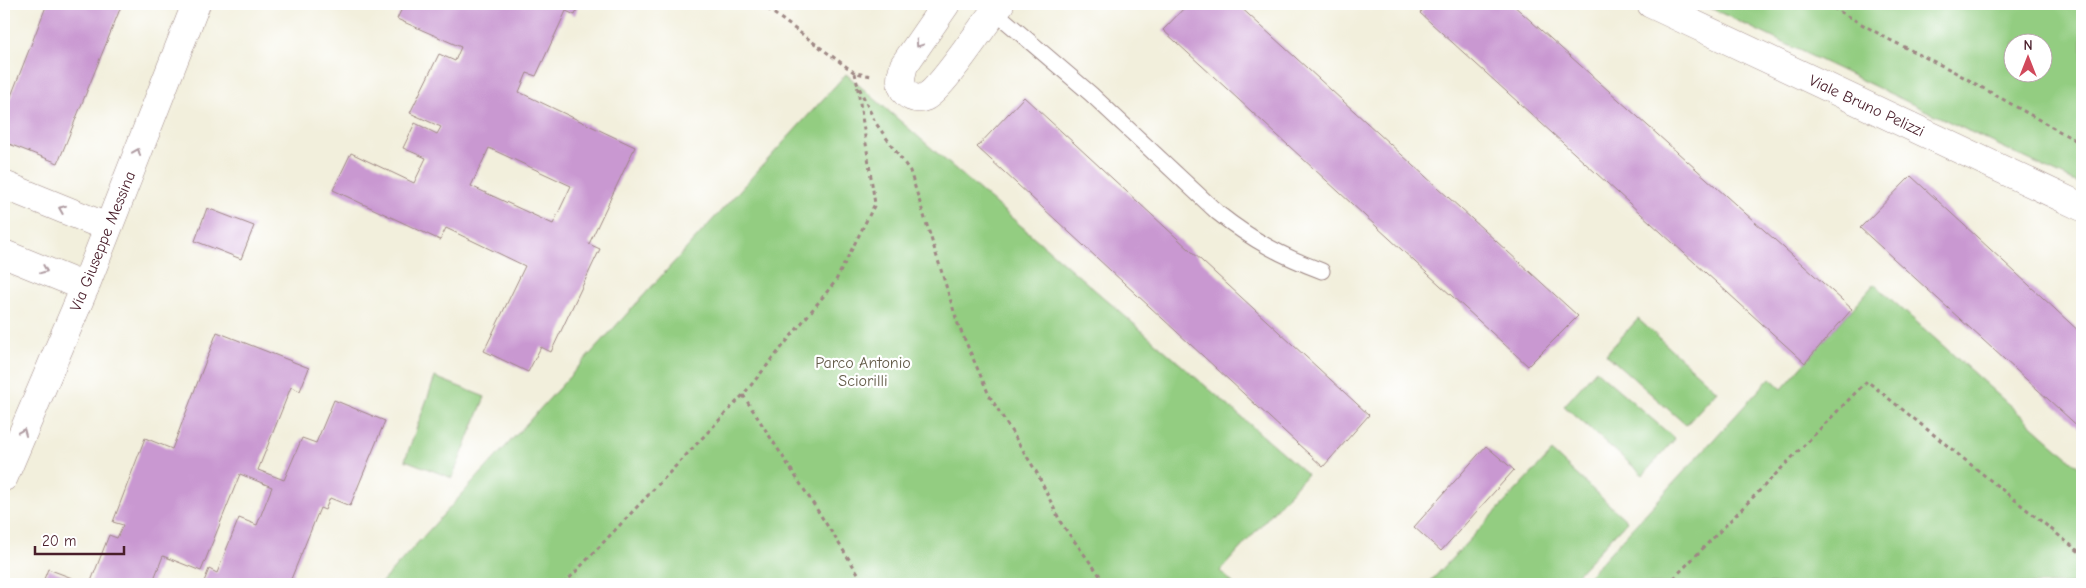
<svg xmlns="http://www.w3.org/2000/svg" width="2086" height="588" viewBox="0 0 2086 588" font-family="'Comic Neue',sans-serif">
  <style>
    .green { fill: #93cd81; stroke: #6e7656; fill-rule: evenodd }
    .building { fill: #c998d1; fill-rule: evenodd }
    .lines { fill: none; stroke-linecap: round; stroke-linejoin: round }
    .service-casing { stroke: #9e8784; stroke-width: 17 }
    .minor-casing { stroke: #9e8784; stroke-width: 29 }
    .tertiary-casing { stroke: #9e8784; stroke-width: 29 }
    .path { stroke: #9e8784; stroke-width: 3; stroke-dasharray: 4 4; stroke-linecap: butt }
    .service { stroke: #fff; stroke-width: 15 }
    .minor { stroke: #fff; stroke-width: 28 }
    .tertiary { stroke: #fff; stroke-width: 28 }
    .oneway { stroke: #ae9aa0 }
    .labels { text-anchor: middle; stroke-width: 4.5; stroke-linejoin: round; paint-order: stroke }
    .street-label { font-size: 16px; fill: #4a1f2b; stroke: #fff }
    .park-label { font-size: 16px; fill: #645c49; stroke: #fff }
  </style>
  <rect width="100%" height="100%" fill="#fff"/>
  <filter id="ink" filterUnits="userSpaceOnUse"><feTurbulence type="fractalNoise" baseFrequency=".02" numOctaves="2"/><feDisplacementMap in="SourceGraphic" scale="10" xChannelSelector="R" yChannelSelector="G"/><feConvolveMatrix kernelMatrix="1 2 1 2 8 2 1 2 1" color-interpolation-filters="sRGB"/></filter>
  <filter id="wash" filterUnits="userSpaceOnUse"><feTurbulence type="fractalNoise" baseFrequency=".0096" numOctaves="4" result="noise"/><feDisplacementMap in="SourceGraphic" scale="20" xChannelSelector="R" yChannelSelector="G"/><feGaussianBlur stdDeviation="1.12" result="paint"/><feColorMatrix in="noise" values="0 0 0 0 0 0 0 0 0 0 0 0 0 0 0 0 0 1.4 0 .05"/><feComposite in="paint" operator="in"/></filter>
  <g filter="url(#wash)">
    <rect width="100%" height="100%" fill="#f2efdc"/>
    <g class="green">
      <path d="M1702,4H2082V185ZM2014,42H2044V72H2014Z"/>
      <path d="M846,74L1307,474L1220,571L1234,584H380Z"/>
      <path d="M1874,284L2082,470V584H1581L1770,378L1782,389Z"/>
      <path d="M1638,319L1717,391L1686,425L1606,354Z"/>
      <path d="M1596,370L1675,439L1643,475L1564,406Z"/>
      <path d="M435,377L485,397L452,478L405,460Z"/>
      <path d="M1552,452L1627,521L1568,584H1428Z"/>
    </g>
    <g id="blocks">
      <g class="building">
        <path d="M47,4H122L58,163L4,142V114Z"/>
        <path d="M404,4H579L575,15L566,11L536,76L527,73L519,92L635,147L589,244L600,249L551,352L541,347L528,372L484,351L525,266L446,228L440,240L333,190L351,153L414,183L426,158L403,148L415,123L437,134L441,127L410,113L439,54L455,61L461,47L397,19ZM489,148L571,186L553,224L471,186Z"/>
        <path d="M1188,4H1237L1578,316L1528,366L1163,30Z"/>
        <path d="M1428,4H1512L1852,309L1805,363L1420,13Z"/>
        <path d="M1024,97L1369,415L1323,467L977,147Z"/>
        <path d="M1911,176L2082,334V430L1860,228Z"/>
        <path d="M207,208L254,226L241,259L195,241Z"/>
        <path d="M217,332L309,368L300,391L291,387L258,470L284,480L302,438L316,443L334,400L385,421L350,506L330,498L325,510L320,508L289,584L266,583L265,584H203L209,569L217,573L239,518L257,525L272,487L240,474L201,571L163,556L152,584H90L109,535L117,538L123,525L113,522L145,438L172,449Z"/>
        <path d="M1486,446L1514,470L1441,551L1414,527Z"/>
        <path d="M48,569L88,584H42Z"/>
      </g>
    </g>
  </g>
  <g filter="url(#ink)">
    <use href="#blocks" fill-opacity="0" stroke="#9e8784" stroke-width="1"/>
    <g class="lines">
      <defs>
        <path id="service" d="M994,11L1091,94L1218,213C1252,240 1282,256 1322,271"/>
        <g id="minor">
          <path d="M946,4L904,65C902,73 899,80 903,88C906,96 916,101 925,97C942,89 985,22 1000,4"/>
          <path d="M4,185L107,227"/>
          <path d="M4,254L85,287"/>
          <path d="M4,477L85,287L196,4"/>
        </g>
        <path id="tertiary" d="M1651,4L2082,207"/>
      </defs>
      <use href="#service" class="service-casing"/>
      <use href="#minor" class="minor-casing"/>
      <use href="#tertiary" class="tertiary-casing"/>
      <g class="path">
        <path d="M761,4L855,73L872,76"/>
        <path d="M1826,4L1890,40L1951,70L2082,144"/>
        <path d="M855,73L857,83L875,122L910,171L958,324L989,395L1037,473L1061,523L1106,584"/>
        <path d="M743,395L865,584"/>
        <path d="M564,584L743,395L835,282L875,204L857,83"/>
        <path d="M1668,584L1867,381L2082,554"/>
      </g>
      <use href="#service" class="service"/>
      <use href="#minor" class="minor"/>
      <use href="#tertiary" class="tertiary"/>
    </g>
    <defs><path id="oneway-chevron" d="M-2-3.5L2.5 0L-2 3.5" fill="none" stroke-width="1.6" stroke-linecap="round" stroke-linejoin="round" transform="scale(1.25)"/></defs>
    <g class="oneway">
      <use href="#oneway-chevron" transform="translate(919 44) rotate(124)"/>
      <use href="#oneway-chevron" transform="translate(137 152) rotate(-68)"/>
      <use href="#oneway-chevron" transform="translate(62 209) rotate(-158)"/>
      <use href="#oneway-chevron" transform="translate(44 270) rotate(22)"/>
      <use href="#oneway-chevron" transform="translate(23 432) rotate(-67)"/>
    </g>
  </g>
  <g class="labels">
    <g class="street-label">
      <text transform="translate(1867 105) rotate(25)" y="6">Viale Bruno Pelizzi</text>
      <text transform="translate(102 241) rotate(-68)" y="6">Via Giuseppe Messina</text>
    </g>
    <g class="park-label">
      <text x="863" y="368">Parco Antonio<tspan x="863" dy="18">Sciorilli</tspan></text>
    </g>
  </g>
  <rect width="2086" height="588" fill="none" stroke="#fff" stroke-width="20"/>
  <g transform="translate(2028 58)"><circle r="24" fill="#ffffff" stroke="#b7a5aa"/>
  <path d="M0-4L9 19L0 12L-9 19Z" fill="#d1495b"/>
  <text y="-8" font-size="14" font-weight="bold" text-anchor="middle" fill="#4a1f2b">N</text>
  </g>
  <path d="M35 546v8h89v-8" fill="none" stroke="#4a1f2b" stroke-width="2.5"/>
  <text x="42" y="546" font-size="15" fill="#4a1f2b" stroke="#ffffff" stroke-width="4" paint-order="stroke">20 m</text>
</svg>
